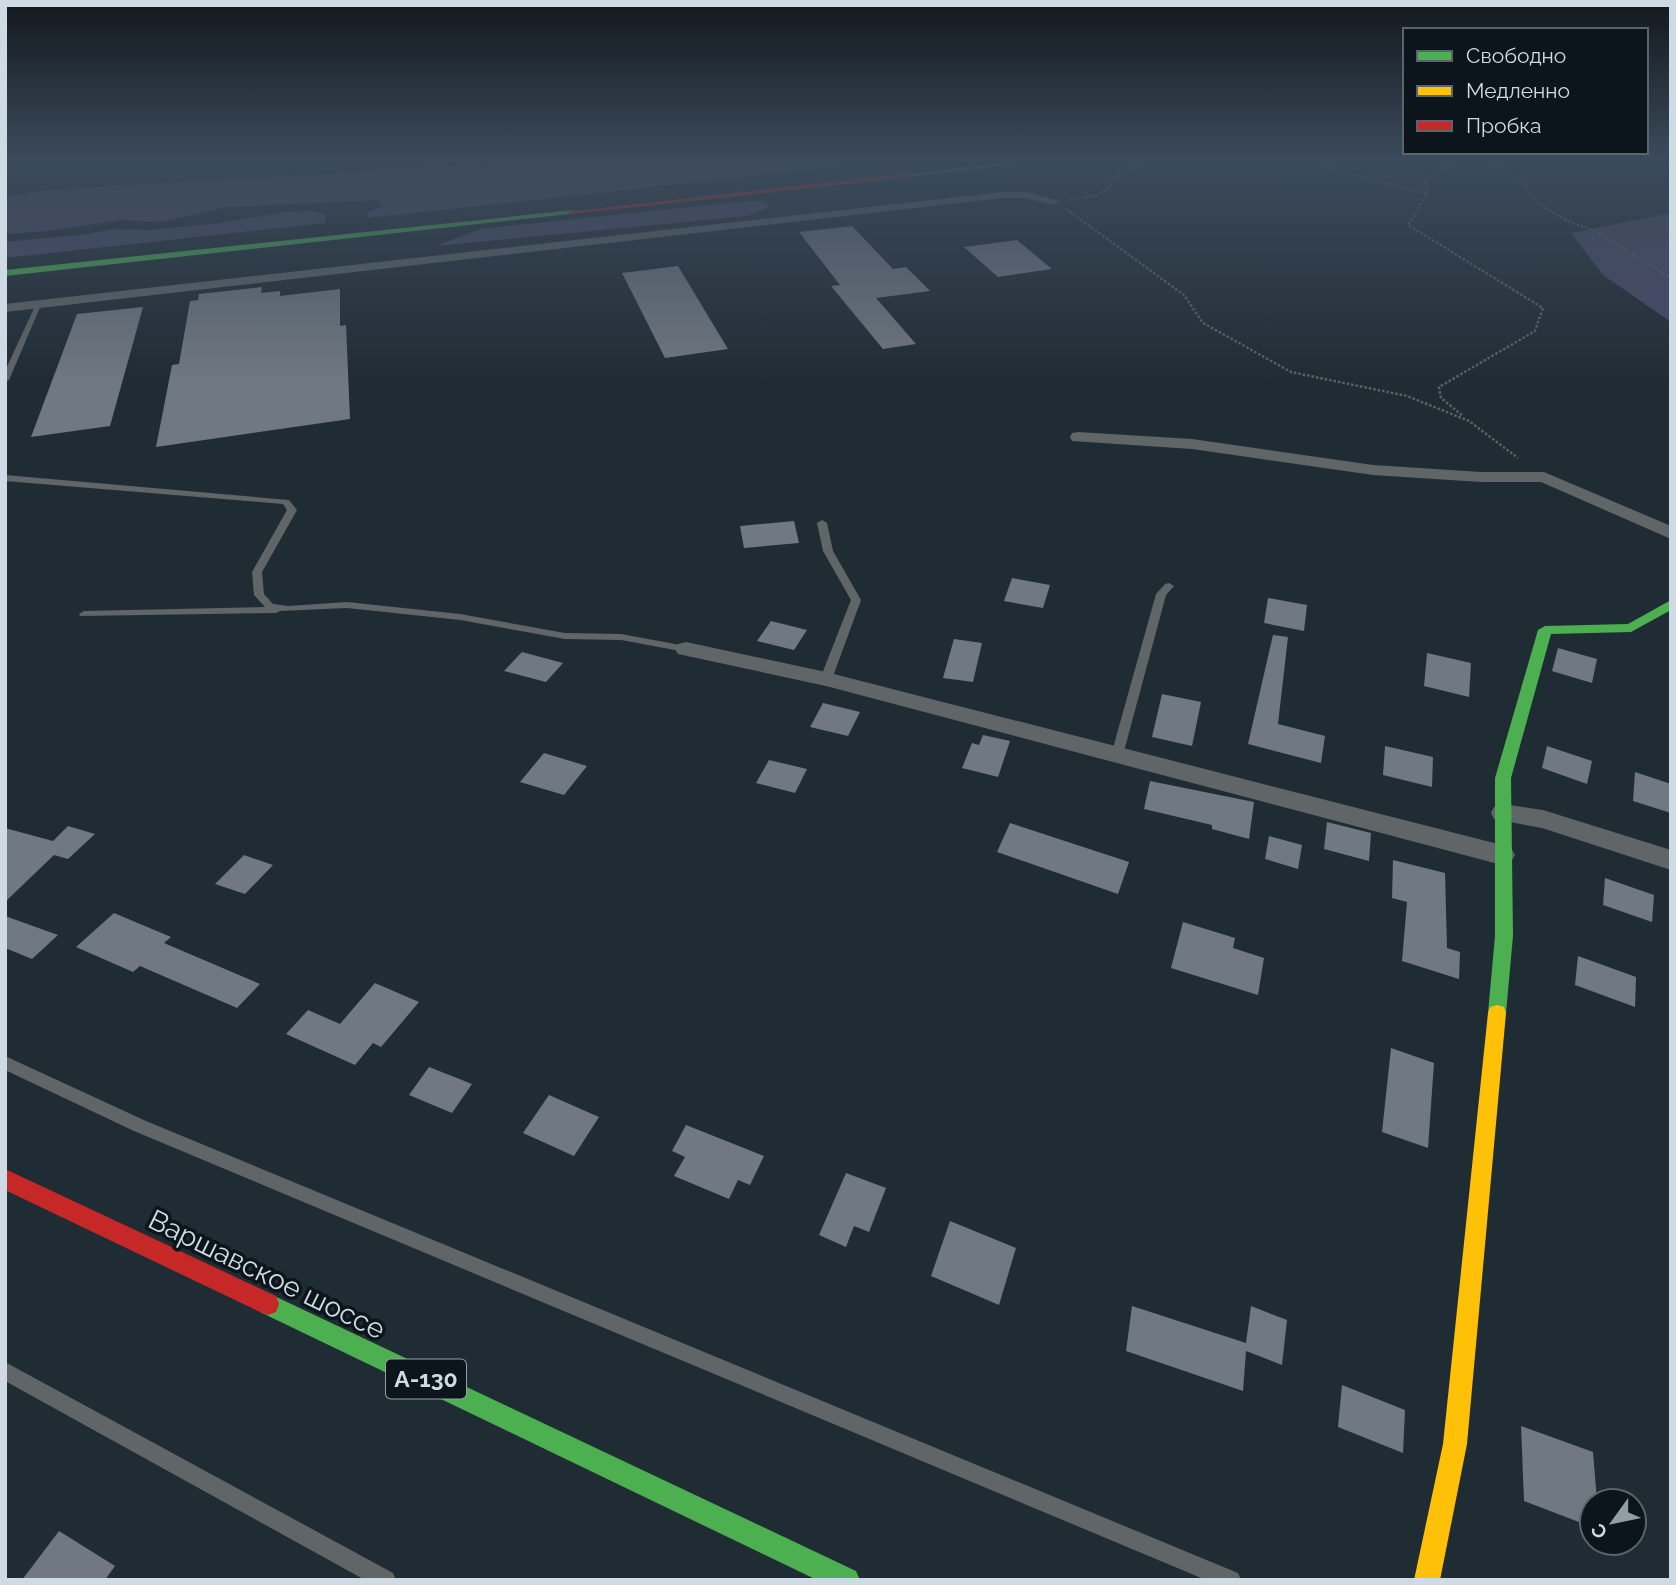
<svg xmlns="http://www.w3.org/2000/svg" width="1676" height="1585" viewBox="0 0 1676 1585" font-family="Raleway,sans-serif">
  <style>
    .green { fill: #494a67 }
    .building { fill: #707881 }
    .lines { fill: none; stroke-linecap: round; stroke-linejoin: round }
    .path { stroke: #5b6265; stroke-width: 2.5; stroke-dasharray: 2.5 2; stroke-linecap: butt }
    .lane { fill: #606567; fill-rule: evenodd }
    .street { fill: #606567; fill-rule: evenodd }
    .fast { fill: #4caf50; fill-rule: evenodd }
    .slow { fill: #ffc107; fill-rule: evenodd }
    .jam { fill: #c62828; fill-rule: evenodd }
    .labels { text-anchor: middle; stroke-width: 7; stroke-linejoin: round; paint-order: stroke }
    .shield { fill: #0c151b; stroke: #94a0a8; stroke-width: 2 }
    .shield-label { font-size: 23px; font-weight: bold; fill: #cedbe4 }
    .near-street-label { font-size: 28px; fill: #cedbe4; stroke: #0c151b }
  </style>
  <rect width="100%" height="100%" fill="#202c34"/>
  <g class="green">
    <path d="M551,160H897L368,218V212L383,206L378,200L227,207L161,222L121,220L47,231L5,234V197L39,191Z"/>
    <path d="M748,201H763L770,207L747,216L436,246L480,229Z"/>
    <path d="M310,211L325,214V223L5,258V242L89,234L111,229L151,230L221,223L286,212Z"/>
    <path d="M1671,213V322L1603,275L1571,233Z"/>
  </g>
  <g class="building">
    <path d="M852,226L893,269L906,267L930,291L876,298L916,344L883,349L831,286L840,285L799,232Z"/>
    <path d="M1017,240L1052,269L998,277L964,247Z"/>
    <path d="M678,266L728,349L665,358L622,273Z"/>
    <path d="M262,287L261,293L280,291V296L340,289V326L346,325L350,419L156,447L172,365L179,364L190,301L198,300L199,294Z"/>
    <path d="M143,307L110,426L31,437L77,314Z"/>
    <path d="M794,521L799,543L744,548L740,526Z"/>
    <path d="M1012,578L1050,585L1043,608L1004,601Z"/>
    <path d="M1268,598L1307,605L1304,631L1264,623Z"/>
    <path d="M771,621L807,630L794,650L757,641Z"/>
    <path d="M1273,635L1288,637L1278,724L1325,736L1321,763L1248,744Z"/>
    <path d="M954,639L982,643L973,682L943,678Z"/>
    <path d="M1558,648L1597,659L1592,683L1552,671Z"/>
    <path d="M522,652L563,663L546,682L504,671Z"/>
    <path d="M1427,653L1471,663L1469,697L1424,686Z"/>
    <path d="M1162,694L1201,702L1192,746L1152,737Z"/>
    <path d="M823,703L860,712L848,736L810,727Z"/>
    <path d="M983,735L1010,741L998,777L962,768L972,743L979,745Z"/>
    <path d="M1385,746L1433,757L1432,787L1383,775Z"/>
    <path d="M1547,746L1592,761L1587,784L1542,768Z"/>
    <path d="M544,753L587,766L564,795L520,782Z"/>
    <path d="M769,760L807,769L795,793L756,783Z"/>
    <path d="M1635,772L1671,784V813L1633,801Z"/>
    <path d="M1150,781L1254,802L1249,839L1212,829V825L1144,809Z"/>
    <path d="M1327,822L1371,833L1369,861L1324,849Z"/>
    <path d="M1010,823L1129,862L1118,894L997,852Z"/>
    <path d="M68,826L95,834L68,859L54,855L5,902V828L53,841Z"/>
    <path d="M1269,836L1302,845L1298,869L1265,859Z"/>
    <path d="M244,855L273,865L245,894L215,884Z"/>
    <path d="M1393,860L1445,873L1447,948L1460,952L1459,979L1402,961L1407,902L1392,898Z"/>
    <path d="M1605,878L1654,895L1652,922L1603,905Z"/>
    <path d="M114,913L171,937L164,943L260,984L237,1008L140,966L133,972L76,947Z"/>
    <path d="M5,916L58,935L32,959L5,948Z"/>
    <path d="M1183,922L1235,938L1233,948L1264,958L1258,995L1171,968Z"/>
    <path d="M1578,956L1636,977L1635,1007L1575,985Z"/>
    <path d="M375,983L419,1002L381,1047L373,1043L355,1065L286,1034L308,1010L340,1024Z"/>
    <path d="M1391,1048L1434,1063L1428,1148L1382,1132Z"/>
    <path d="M429,1067L472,1084L452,1113L409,1095Z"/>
    <path d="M549,1095L599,1117L574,1156L523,1133Z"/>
    <path d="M686,1125L764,1156L750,1185L738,1180L729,1199L674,1176L685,1157L672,1151Z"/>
    <path d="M846,1173L886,1188L869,1232L854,1226L846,1247L819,1235Z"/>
    <path d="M950,1221L1016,1248L999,1305L931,1276Z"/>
    <path d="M1132,1306L1246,1343L1251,1306L1287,1320L1282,1365L1246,1351L1243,1391L1126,1351Z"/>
    <path d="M1342,1385L1405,1410L1403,1453L1338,1427Z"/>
    <path d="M1521,1426L1593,1452L1597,1501H1592V1527L1524,1501Z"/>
    <path d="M59,1531L115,1566L105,1580H22Z"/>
  </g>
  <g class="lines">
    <g class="path">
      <path d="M1298,160L1427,194L1408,225L1543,308L1535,331L1439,387L1441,398L1463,416"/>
      <path d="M1472,160L1501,168L1525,185L1539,204L1567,221L1595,231L1671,278"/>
      <path d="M1480,160H1541"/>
      <path d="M1427,193L1425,181L1442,168L1470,160"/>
      <path d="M1069,200L1097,195L1111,186L1110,181L1133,167L1160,160"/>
      <path d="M1066,209L1184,295L1203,323L1291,372L1407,396L1469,421L1518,458"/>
    </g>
    <g class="lane">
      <path d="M36,304L41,305L9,380L5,382V371Z"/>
      <path d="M5,475L289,500L297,510L262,572L264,594L273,604L288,606L347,602L460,614L565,633L621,634L686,646L691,649L686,652L621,640L565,639L460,620L347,608L280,611L276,613L80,616L79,614L84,611L265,607L254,595L252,572L287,510L283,504L5,481Z"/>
      <path d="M822,520L827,523L833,551L861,600L832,679L826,683L820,679L851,600L823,551L817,523Z"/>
      <path d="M1169,583L1174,586L1166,595L1123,755L1117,759L1113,758L1111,755L1156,594L1165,584Z"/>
      <path d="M5,1056L146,1121L1238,1573L1241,1580H1206L134,1131L5,1070Z"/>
      <path d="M5,1362L393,1573L396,1580H365L5,1381Z"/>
    </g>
    <g class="street">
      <path d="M1002,192H1026L1060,201L1054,205L1026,198H1002L5,312V304Z"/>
      <path d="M1078,432L1192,439L1373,465L1481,472H1544L1671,526V539L1541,482H1481L1373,475L1192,449L1072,441L1070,437L1072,433Z"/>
      <path d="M686,642L826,672L1502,845L1511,848L1515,855L1511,862L1502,865L826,686L678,654L675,649L678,644Z"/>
      <path d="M1503,804L1543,810L1671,850V870L1542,828L1494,819L1491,813L1494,807Z"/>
    </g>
    <g class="fast">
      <path d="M1025,160H1048L908,177L904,175Z"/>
      <path d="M573,210L570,214L5,276V270Z"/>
      <path d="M1671,600V610L1631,632L1551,634L1511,778L1513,936L1506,1013L1504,1019L1497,1021L1490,1019L1488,1013L1495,936V778L1538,630L1545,626L1628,624Z"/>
      <path d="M268,1293L856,1571L860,1580H817L260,1312L257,1304L260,1296Z"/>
    </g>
    <path class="slow" d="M1497,1005L1504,1007L1506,1013L1467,1444L1440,1580H1414L1443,1444L1488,1013L1490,1007Z"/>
    <g class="jam">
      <path d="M908,173L911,177L570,214L566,212Z"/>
      <path d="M5,1169L276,1296L279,1304L276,1312L268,1315L260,1312L5,1190Z"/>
    </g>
  </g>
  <linearGradient id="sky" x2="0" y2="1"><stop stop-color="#12181d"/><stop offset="0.42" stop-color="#3c4b5c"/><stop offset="1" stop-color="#3c4b5c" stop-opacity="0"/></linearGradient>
  <rect width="1676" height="382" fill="url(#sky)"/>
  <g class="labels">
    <rect class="shield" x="386" y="1359.5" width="80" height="39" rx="5"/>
    <g class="shield-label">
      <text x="426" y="1387">А-130</text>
    </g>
    <g class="near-street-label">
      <text transform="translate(267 1274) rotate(26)" y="10">Варшавское шоссе</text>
    </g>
  </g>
  <rect width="1676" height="1585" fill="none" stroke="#cedbe4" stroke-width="14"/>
  <rect x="1403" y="28" width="245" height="126" fill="#0c151b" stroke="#5a646b" stroke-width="2"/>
  <rect x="1417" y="51" width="35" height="10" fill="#4caf50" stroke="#5a646b" stroke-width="2"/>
  <text x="1466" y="63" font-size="21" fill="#cedbe4">Свободно</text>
  <rect x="1417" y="86" width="35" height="10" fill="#ffc107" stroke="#5a646b" stroke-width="2"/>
  <text x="1466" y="98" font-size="21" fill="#cedbe4">Медленно</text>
  <rect x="1417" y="121" width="35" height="10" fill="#c62828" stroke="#5a646b" stroke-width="2"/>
  <text x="1466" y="133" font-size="21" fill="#cedbe4">Пробка</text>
  <g transform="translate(1613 1522) rotate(237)"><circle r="33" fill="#0c151b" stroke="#5a646b" stroke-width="2"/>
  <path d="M0-5L12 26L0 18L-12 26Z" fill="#919ea6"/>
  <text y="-10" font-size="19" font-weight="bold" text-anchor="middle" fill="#cedbe4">С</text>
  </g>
</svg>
